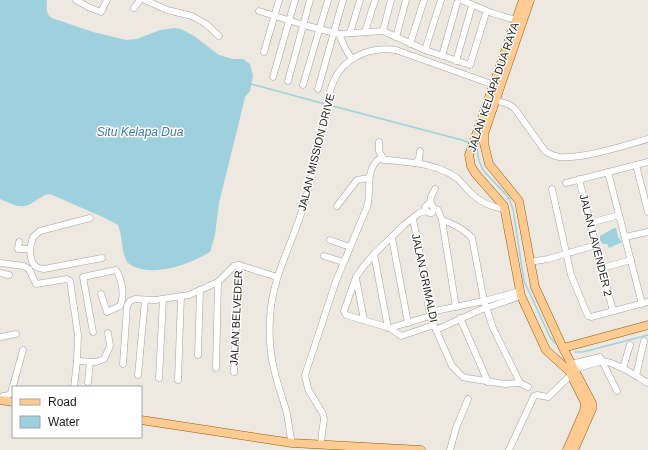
<svg xmlns="http://www.w3.org/2000/svg" width="648" height="450" viewBox="0 0 648 450" font-family="Helvetica,sans-serif">
  <style>
    .water { fill: #9ed1dd }
    .lines { fill: none; stroke-linecap: round; stroke-linejoin: round }
    .stream { stroke: #9ed1dd; stroke-width: 1.5 }
    .minor-casing { stroke: #a2a2a2; stroke-width: 7 }
    .major-casing { stroke: #925b00; stroke-width: 9 }
    .minor { stroke: #fff; stroke-width: 6 }
    .major { stroke: #ffcb93; stroke-width: 8 }
    .labels { text-anchor: middle; stroke-width: 3; stroke-linejoin: round; paint-order: stroke }
    .street-label { font-size: 11px; fill: #1b1b1b; stroke: #fff }
    .water-label { font-size: 12px; font-style: italic; fill: #4278a4; stroke: #fff }
  </style>
  <rect width="100%" height="100%" fill="#ede8e0"/>
  <g class="water">
    <path d="M0,0H47C47,7 45,14 52,18L93,32L126,40L137,39L160,30L175,28L181,29L194,36L219,55L233,59H243L250,64L253,76L250,91L245,97L241,114L219,203L215,235L210,252C189,264 161,275 138,268C134,267 130,265 127,262C121,251 123,237 118,225L105,218L50,194C45,194 42,197 38,199C23,211 16,206 0,199Z"/>
    <path d="M614,228H616L618,237L622,242L609,248L607,244H603L600,241V236Z"/>
  </g>
  <g class="lines">
    <g class="stream">
      <path d="M251,84L325,104"/>
      <path d="M329,105L462,140L470,143"/>
      <path d="M475,146L477,149L479,161L483,170L509,198L513,209L524,281L550,337L555,343"/>
      <path d="M575,352H583L648,335"/>
    </g>
    <defs>
      <g id="minor">
        <path d="M76,0L88,7L101,12L107,0"/>
        <path d="M145,0L167,10L192,16L206,24L219,36"/>
        <path d="M461,0L492,13L519,21"/>
        <path d="M134,8L140,0"/>
        <path d="M259,11L304,25L339,34L383,31L425,50L470,65L485,16"/>
        <path d="M383,31L391,0"/>
        <path d="M365,32L375,0"/>
        <path d="M350,33L360,0"/>
        <path d="M339,34L345,48L352,59"/>
        <path d="M396,37L406,0"/>
        <path d="M410,44L424,0"/>
        <path d="M425,50L441,0"/>
        <path d="M264,52L279,0"/>
        <path d="M442,56L457,3"/>
        <path d="M456,61L471,9"/>
        <path d="M273,77L295,0"/>
        <path d="M288,81L310,0"/>
        <path d="M303,85L328,0"/>
        <path d="M318,89L343,0"/>
        <path d="M495,100L510,105L515,109L545,151C550,154 554,156 559,157C584,159 623,146 648,139"/>
        <path d="M379,142V151L384,160"/>
        <path d="M415,163C431,165 445,169 458,179C462,183 465,187 469,191C479,202 490,207 505,209"/>
        <path d="M636,165L648,212"/>
        <path d="M608,172L642,304"/>
        <path d="M579,179L613,311"/>
        <path d="M566,183L648,162"/>
        <path d="M552,189L571,275L588,316L591,317L648,302"/>
        <path d="M430,204L431,197L435,189"/>
        <path d="M337,206L357,180L369,178"/>
        <path d="M434,209L438,210L442,220L456,307"/>
        <path d="M426,211L425,207L428,204L432,205L434,209L432,213H430L426,211L419,213L404,225L374,254L363,267L356,277L344,311L346,315L390,328L401,336L434,325"/>
        <path d="M413,219L424,275L430,316L452,366L463,377L467,378L505,384L520,383"/>
        <path d="M442,220C452,223 465,230 472,238L484,301L493,328L520,383L528,387"/>
        <path d="M590,223L619,215"/>
        <path d="M625,237L648,232"/>
        <path d="M392,238L408,323"/>
        <path d="M330,240L350,247"/>
        <path d="M19,242L18,249H30L33,237L40,231L90,218"/>
        <path d="M30,249C31,260 31,268 44,269L102,258"/>
        <path d="M374,254L388,328"/>
        <path d="M324,256L343,262"/>
        <path d="M529,262L548,259L596,245"/>
        <path d="M0,263L24,266L29,269L36,284L67,279L70,281L78,335L77,361L74,387"/>
        <path d="M602,268L631,260"/>
        <path d="M0,273L9,275"/>
        <path d="M356,278L364,320"/>
        <path d="M430,312L484,301L520,291"/>
        <path d="M460,318L488,382"/>
        <path d="M390,328L430,316"/>
        <path d="M436,330L480,310L521,296"/>
        <path d="M93,332L83,277L116,270C122,280 125,295 120,306L107,312L101,294"/>
        <path d="M0,337L16,334"/>
        <path d="M198,355L200,290"/>
        <path d="M77,361L96,362L104,359L110,346L108,333"/>
        <path d="M123,364L127,306L130,301L135,299L155,300L189,295L218,282L234,266L239,265L277,277"/>
        <path d="M571,364L600,357L617,391"/>
        <path d="M216,368L218,282"/>
        <path d="M623,368L630,345"/>
        <path d="M574,369L602,361C616,362 636,376 648,383"/>
        <path d="M234,372L239,265"/>
        <path d="M138,375L145,300"/>
        <path d="M636,376L644,341"/>
        <path d="M159,378L163,299"/>
        <path d="M178,380L181,296"/>
        <path d="M88,382L90,362"/>
        <path d="M2,400L3,396L9,395L11,393L23,350"/>
        <path d="M292,443C289,432 289,421 286,410C282,396 277,383 274,369C270,353 269,335 270,318C272,279 289,250 301,214C311,185 317,155 323,126C327,109 328,88 338,73C351,54 374,47 396,50L494,85"/>
        <path d="M321,444L322,433L324,419L323,414L308,389L305,375L336,281L367,207C372,192 364,171 379,159L415,163L419,159L420,151"/>
        <path d="M450,450L456,428L468,399"/>
        <path d="M509,450L534,396L537,395L548,397L571,375"/>
      </g>
      <g id="major">
        <path d="M523,0L469,155L471,166L475,173L504,206L521,296L546,350L569,371L584,401L585,404L584,411L567,450"/>
        <path d="M530,0L484,134V143L489,164L519,201L535,287L563,348L592,403V409L574,450"/>
        <path d="M563,348L648,325"/>
        <path d="M0,400L13,402"/>
        <path d="M141,420L292,443L421,450"/>
      </g>
    </defs>
    <use href="#minor" class="minor-casing"/>
    <use href="#major" class="major-casing"/>
    <use href="#minor" class="minor"/>
    <use href="#major" class="major"/>
  </g>
  <g class="labels">
    <g class="street-label">
      <text transform="translate(493 87) rotate(-71)" y="4">JALAN KELAPA DUA RAYA</text>
      <text transform="translate(316 152) rotate(-76)" y="4">JALAN MISSION DRIVE</text>
      <text transform="translate(596 245) rotate(76)" y="4">JALAN LAVENDER 2</text>
      <text transform="translate(425 278) rotate(78)" y="4">JALAN GRIMALDI</text>
      <text transform="translate(236 318) rotate(-87)" y="4">JALAN BELVEDER</text>
    </g>
    <g class="water-label">
      <text x="140" y="136">Situ Kelapa Dua</text>
    </g>
  </g>
  <rect x="12" y="386" width="130" height="52" fill="#ffffff" stroke="#a4a4a4"/>
  <rect x="20" y="399" width="20" height="6" fill="#ffcb93" stroke="#a4a4a4"/>
  <text x="48" y="406" font-size="12" fill="#1b1b1b">Road</text>
  <rect x="20" y="416" width="20" height="12" fill="#9ed1dd" stroke="#a4a4a4"/>
  <text x="48" y="426" font-size="12" fill="#1b1b1b">Water</text>
</svg>
